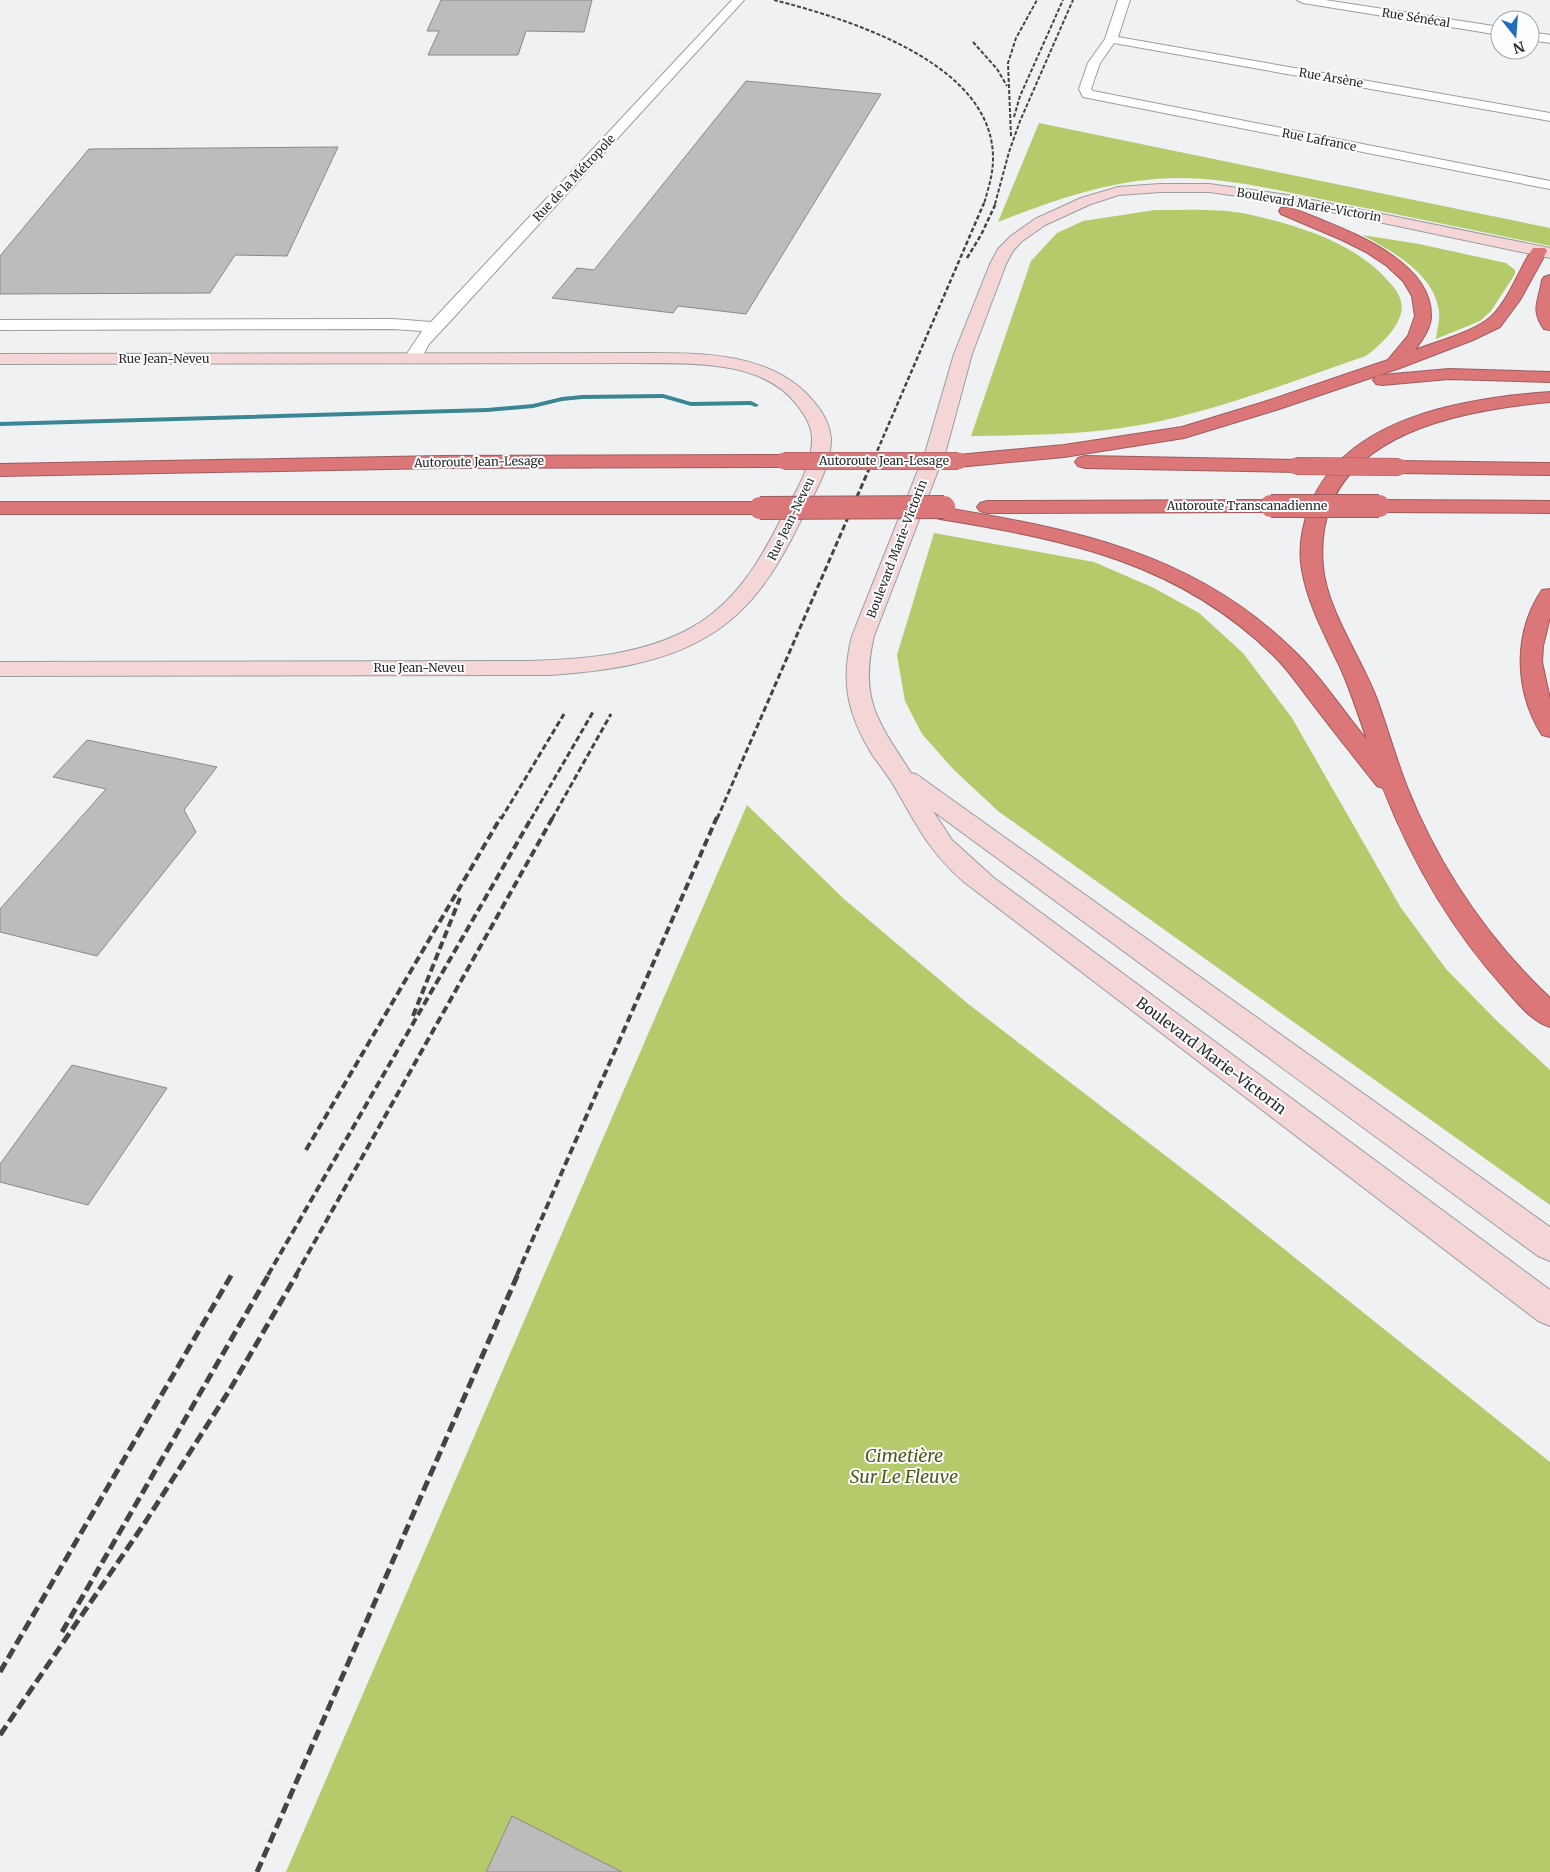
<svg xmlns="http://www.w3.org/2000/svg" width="1550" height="1872" viewBox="0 0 1550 1872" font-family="Merriweather,serif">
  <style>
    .green { fill: #b5ca6a }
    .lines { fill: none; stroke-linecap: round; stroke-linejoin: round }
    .stream { fill: #3b8693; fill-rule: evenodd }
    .building { fill: #bdbcba; stroke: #8b8988 }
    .street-casing { stroke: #9b9d9e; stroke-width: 2 }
    .secondary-casing { stroke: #9b9d9e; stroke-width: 2 }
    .highway-casing { stroke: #9d5c5e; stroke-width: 2 }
    .street { fill: #fff; fill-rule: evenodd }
    .secondary { fill: #f4d6d7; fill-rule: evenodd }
    .highway { fill: #db7779; fill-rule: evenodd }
    .rail-far4 { stroke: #444445; stroke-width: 2; stroke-dasharray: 4 2; stroke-linecap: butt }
    .rail-far3 { stroke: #444445; stroke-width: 2.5; stroke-dasharray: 4.5 2.5; stroke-linecap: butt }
    .rail-far2 { stroke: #444445; stroke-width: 3; stroke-dasharray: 6 3; stroke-linecap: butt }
    .rail-far1 { stroke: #444445; stroke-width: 4; stroke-dasharray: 8 4; stroke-linecap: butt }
    .rail { stroke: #444445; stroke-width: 5; stroke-dasharray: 11 5; stroke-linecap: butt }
    .highway-bridge-far1-casing { stroke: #9d5c5e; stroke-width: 18; stroke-linecap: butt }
    .highway-bridge-casing { stroke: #9d5c5e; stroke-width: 24; stroke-linecap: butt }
    .highway-bridge-far1 { stroke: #db7779; stroke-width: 17 }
    .highway-bridge { stroke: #db7779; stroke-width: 22 }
    .labels { text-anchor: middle; stroke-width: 4; stroke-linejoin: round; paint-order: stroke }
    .far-street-label { font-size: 12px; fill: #2a2a2b; stroke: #fcfeff }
    .street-label { font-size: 15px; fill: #2a2a2b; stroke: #fcfeff }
    .near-park-label { font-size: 18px; font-style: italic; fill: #4f5b16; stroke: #fcfeff }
  </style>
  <rect width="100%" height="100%" fill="#eff1f2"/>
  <g class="green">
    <path d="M1039,123L1550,228V246C1478,231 1406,216 1335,202C1276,190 1215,174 1155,179C1099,184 1049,202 998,222Z"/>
    <path d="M1155,210C1185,210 1217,208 1247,214C1297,225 1355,242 1389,282C1397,290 1404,301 1401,313C1397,330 1379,346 1366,356C1296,380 1227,407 1156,422C1095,435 1033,435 971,436L1031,261L1057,233L1083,221Z"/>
    <path d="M1362,235L1419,244L1506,263L1515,270V274L1491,311L1480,321L1436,339C1437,329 1440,321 1439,312C1435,274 1392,251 1362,235Z"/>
    <path d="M934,533L1094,562L1154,588L1199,613L1243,653L1292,718L1401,908L1446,969L1497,1021L1550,1070V1205L998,811L954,770L922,734L905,701L897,655Z"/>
    <path d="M747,805L844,899L967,1003L1214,1193L1550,1462V1872H286Z"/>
  </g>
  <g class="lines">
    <path class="stream" d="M663,394L691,402L751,401L759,405L756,407L750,405L691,406L663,398L582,399L562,401L533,408L487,412L0,426V422L487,408L533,404L562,397L582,395Z"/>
  </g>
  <g class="building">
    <path d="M441,0H592L584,32L526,31L518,55H428L439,31H427Z"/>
    <path d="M746,81L881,94L746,314L678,306L673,313L552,298L577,268L594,270Z"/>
    <path d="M338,147L287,256L235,255L210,293L0,294V256L89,149Z"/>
    <path d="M87,740L217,767L184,810L196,832L97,956L0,932V909L106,789L53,777Z"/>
    <path d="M72,1065L167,1088L88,1205L0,1182V1164Z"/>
    <path d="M512,1816L622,1872H486Z"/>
  </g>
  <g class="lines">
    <defs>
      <g id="street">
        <path d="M732,0H744L455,316L429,344L419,362L413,363L407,362L404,358L422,331L393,329L0,330V320L393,319L431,322Z"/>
        <path d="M1118,0H1130L1118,37L1550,113V121L1114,43L1100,63L1091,89L1093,91L1550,181V189L1083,97L1079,89L1088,63L1105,39Z"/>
        <path d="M1297,0H1325L1500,27V35L1303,3Z"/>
        <path d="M1530,32L1550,35V43L1530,40Z"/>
      </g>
      <g id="secondary">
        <path d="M1160,184H1209L1288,195L1550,248V258L1288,203L1209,192H1160L1119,195L1091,204L1045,225L1021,242L1013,251L1006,264L972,354L946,450L874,636C859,700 878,721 911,773L916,774L1550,1227V1261L1538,1256L933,811L952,840L994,878L1550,1290V1326L1538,1321L964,882C926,849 916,822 891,781C885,772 879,764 873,756C848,715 840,683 852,636L926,450L954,354L990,264L998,249L1011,236L1035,219L1081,198L1118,187Z"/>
        <path d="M635,353C696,353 772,350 814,402C823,412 830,425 831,439C831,468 813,495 801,520C779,566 753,609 708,636C662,664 604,671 551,675L0,676V662L530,661C585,659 642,655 691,628C735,603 759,563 781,519C794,495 812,467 812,439C812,426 805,415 797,405C761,358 688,364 635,363L0,364V354Z"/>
      </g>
      <g id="highway">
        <path d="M1286,207C1298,210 1310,215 1322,220C1361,236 1432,265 1431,316C1431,328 1422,340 1415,350C1438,341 1467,334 1487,320C1506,307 1520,267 1533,248H1545L1547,251L1520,300L1500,327L1473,340L1400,368L1276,410L1184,438L1064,457L958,467L951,465L948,461L951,457L958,455L1064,445L1182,427L1264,402L1388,360L1408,336L1415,316L1412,296L1403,281L1387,266L1366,252L1342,240L1281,214L1279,211L1281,208Z"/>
        <path d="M1550,275V330L1544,329C1530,309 1539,301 1542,280L1544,277Z"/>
        <path d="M1449,369L1550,372V382L1449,379L1382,385L1376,384L1373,380L1376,376L1382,375Z"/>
        <path d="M1550,392V402C1451,411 1311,438 1323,567C1327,611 1363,660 1378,702C1388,730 1396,759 1407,787C1439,867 1488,939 1550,998V1027C1533,1022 1519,1005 1507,991C1453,932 1412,862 1383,788L1377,786C1355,758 1333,731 1312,703C1300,688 1290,672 1276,658C1181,563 1068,540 940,519L933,517L930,513L933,509L940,507C1072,529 1193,552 1292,649C1320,675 1342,710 1367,740C1359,716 1351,692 1341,669C1326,637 1308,605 1302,570C1298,548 1303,523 1311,503C1348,416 1467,398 1550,392Z"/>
        <path d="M784,455L791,457L794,461L791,465L784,467L442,468L0,476V464L442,456Z"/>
        <path d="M1085,456L1296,460L1303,462L1306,466L1303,470L1296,472L1085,468L1078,466L1075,462L1078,458Z"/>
        <path d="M1399,461L1550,463V475L1399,473L1392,471L1389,467L1392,463Z"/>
        <path d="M1271,500L1278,502L1281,506L1278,510L1271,512L987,513L980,511L977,507L980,503L987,501Z"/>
        <path d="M1379,500L1550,501V513L1379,512L1372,510L1369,506L1372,502Z"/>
        <path d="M0,502H760L767,504L770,508L767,512L760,514H0Z"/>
        <path d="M1550,589V617L1543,646L1542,662L1550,699V737L1542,735C1514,690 1513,633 1542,590Z"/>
      </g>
    </defs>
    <use href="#street" class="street-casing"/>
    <use href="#secondary" class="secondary-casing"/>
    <use href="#highway" class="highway-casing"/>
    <use href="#street" class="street"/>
    <use href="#secondary" class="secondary"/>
    <use href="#highway" class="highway"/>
    <g class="rail-far4">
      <path d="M774,0C848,19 994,63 993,159C993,175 988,189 984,204"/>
      <path d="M973,42L997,69L1007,86"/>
      <path d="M1014,117L1020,96L1063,0"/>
      <path d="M1011,136L1008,63L1016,38L1037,0"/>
      <path d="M995,204L1009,152L1020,121L1073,0"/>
    </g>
    <g class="rail-far3">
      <path d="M967,258L981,235L996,203"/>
      <path d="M869,470L984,203"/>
    </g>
    <g class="rail-far2">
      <path d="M501,819L564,714"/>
      <path d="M531,819L593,712"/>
      <path d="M552,819L611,714"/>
      <path d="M717,819L869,469"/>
    </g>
    <g class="rail-far1">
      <path d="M413,1016L460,898"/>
      <path d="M306,1150L501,817"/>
      <path d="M268,1275L532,817"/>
      <path d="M296,1275L553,817"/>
      <path d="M517,1275L717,817"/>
    </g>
    <g class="rail">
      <path d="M62,1632L269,1274"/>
      <path d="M0,1672L232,1274"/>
      <path d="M0,1735L144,1524L229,1391L297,1274"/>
      <path d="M257,1872L518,1274"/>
    </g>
    <defs>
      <g id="highway-bridge-far1">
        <path d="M784,461H958"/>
        <path d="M1296,466L1399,467"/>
      </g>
      <g id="highway-bridge">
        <path d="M1271,506H1379"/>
        <path d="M760,508L944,507"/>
      </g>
    </defs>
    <use href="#highway-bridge-far1" class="highway-bridge-far1-casing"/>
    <use href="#highway-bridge" class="highway-bridge-casing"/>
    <use href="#highway-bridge-far1" class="highway-bridge-far1"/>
    <use href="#highway-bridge" class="highway-bridge"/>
  </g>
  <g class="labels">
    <g class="far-street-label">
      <text transform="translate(1416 18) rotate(9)" y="4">Rue Sénécal</text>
      <text transform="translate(1331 78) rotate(10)" y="4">Rue Arsène</text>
      <text transform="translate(1319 140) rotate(11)" y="4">Rue Lafrance</text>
      <text transform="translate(574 178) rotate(-47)" y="4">Rue de la Métropole</text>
      <text transform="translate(1309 205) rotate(10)" y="4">Boulevard Marie-Victorin</text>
      <text x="164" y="363">Rue Jean-Neveu</text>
      <text x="884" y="465">Autoroute Jean-Lesage</text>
      <text transform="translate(479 462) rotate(-1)" y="4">Autoroute Jean-Lesage</text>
      <text x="1247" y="510">Autoroute Transcanadienne</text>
      <text transform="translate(791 519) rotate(-64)" y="4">Rue Jean-Neveu</text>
      <text transform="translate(897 549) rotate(-69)" y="4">Boulevard Marie-Victorin</text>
      <text x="419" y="672">Rue Jean-Neveu</text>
    </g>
    <g class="street-label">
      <text transform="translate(1211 1056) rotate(37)" y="5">Boulevard Marie-Victorin</text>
    </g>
    <g class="near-park-label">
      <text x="904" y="1462">Cimetière<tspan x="904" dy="21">Sur Le Fleuve</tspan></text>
    </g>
  </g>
  <g transform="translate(1515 35) rotate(163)"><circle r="24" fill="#fcfeff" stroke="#a8a9aa"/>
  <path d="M0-4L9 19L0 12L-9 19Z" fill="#1f6ebd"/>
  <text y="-8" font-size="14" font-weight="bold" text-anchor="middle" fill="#2a2a2b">N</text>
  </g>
</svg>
